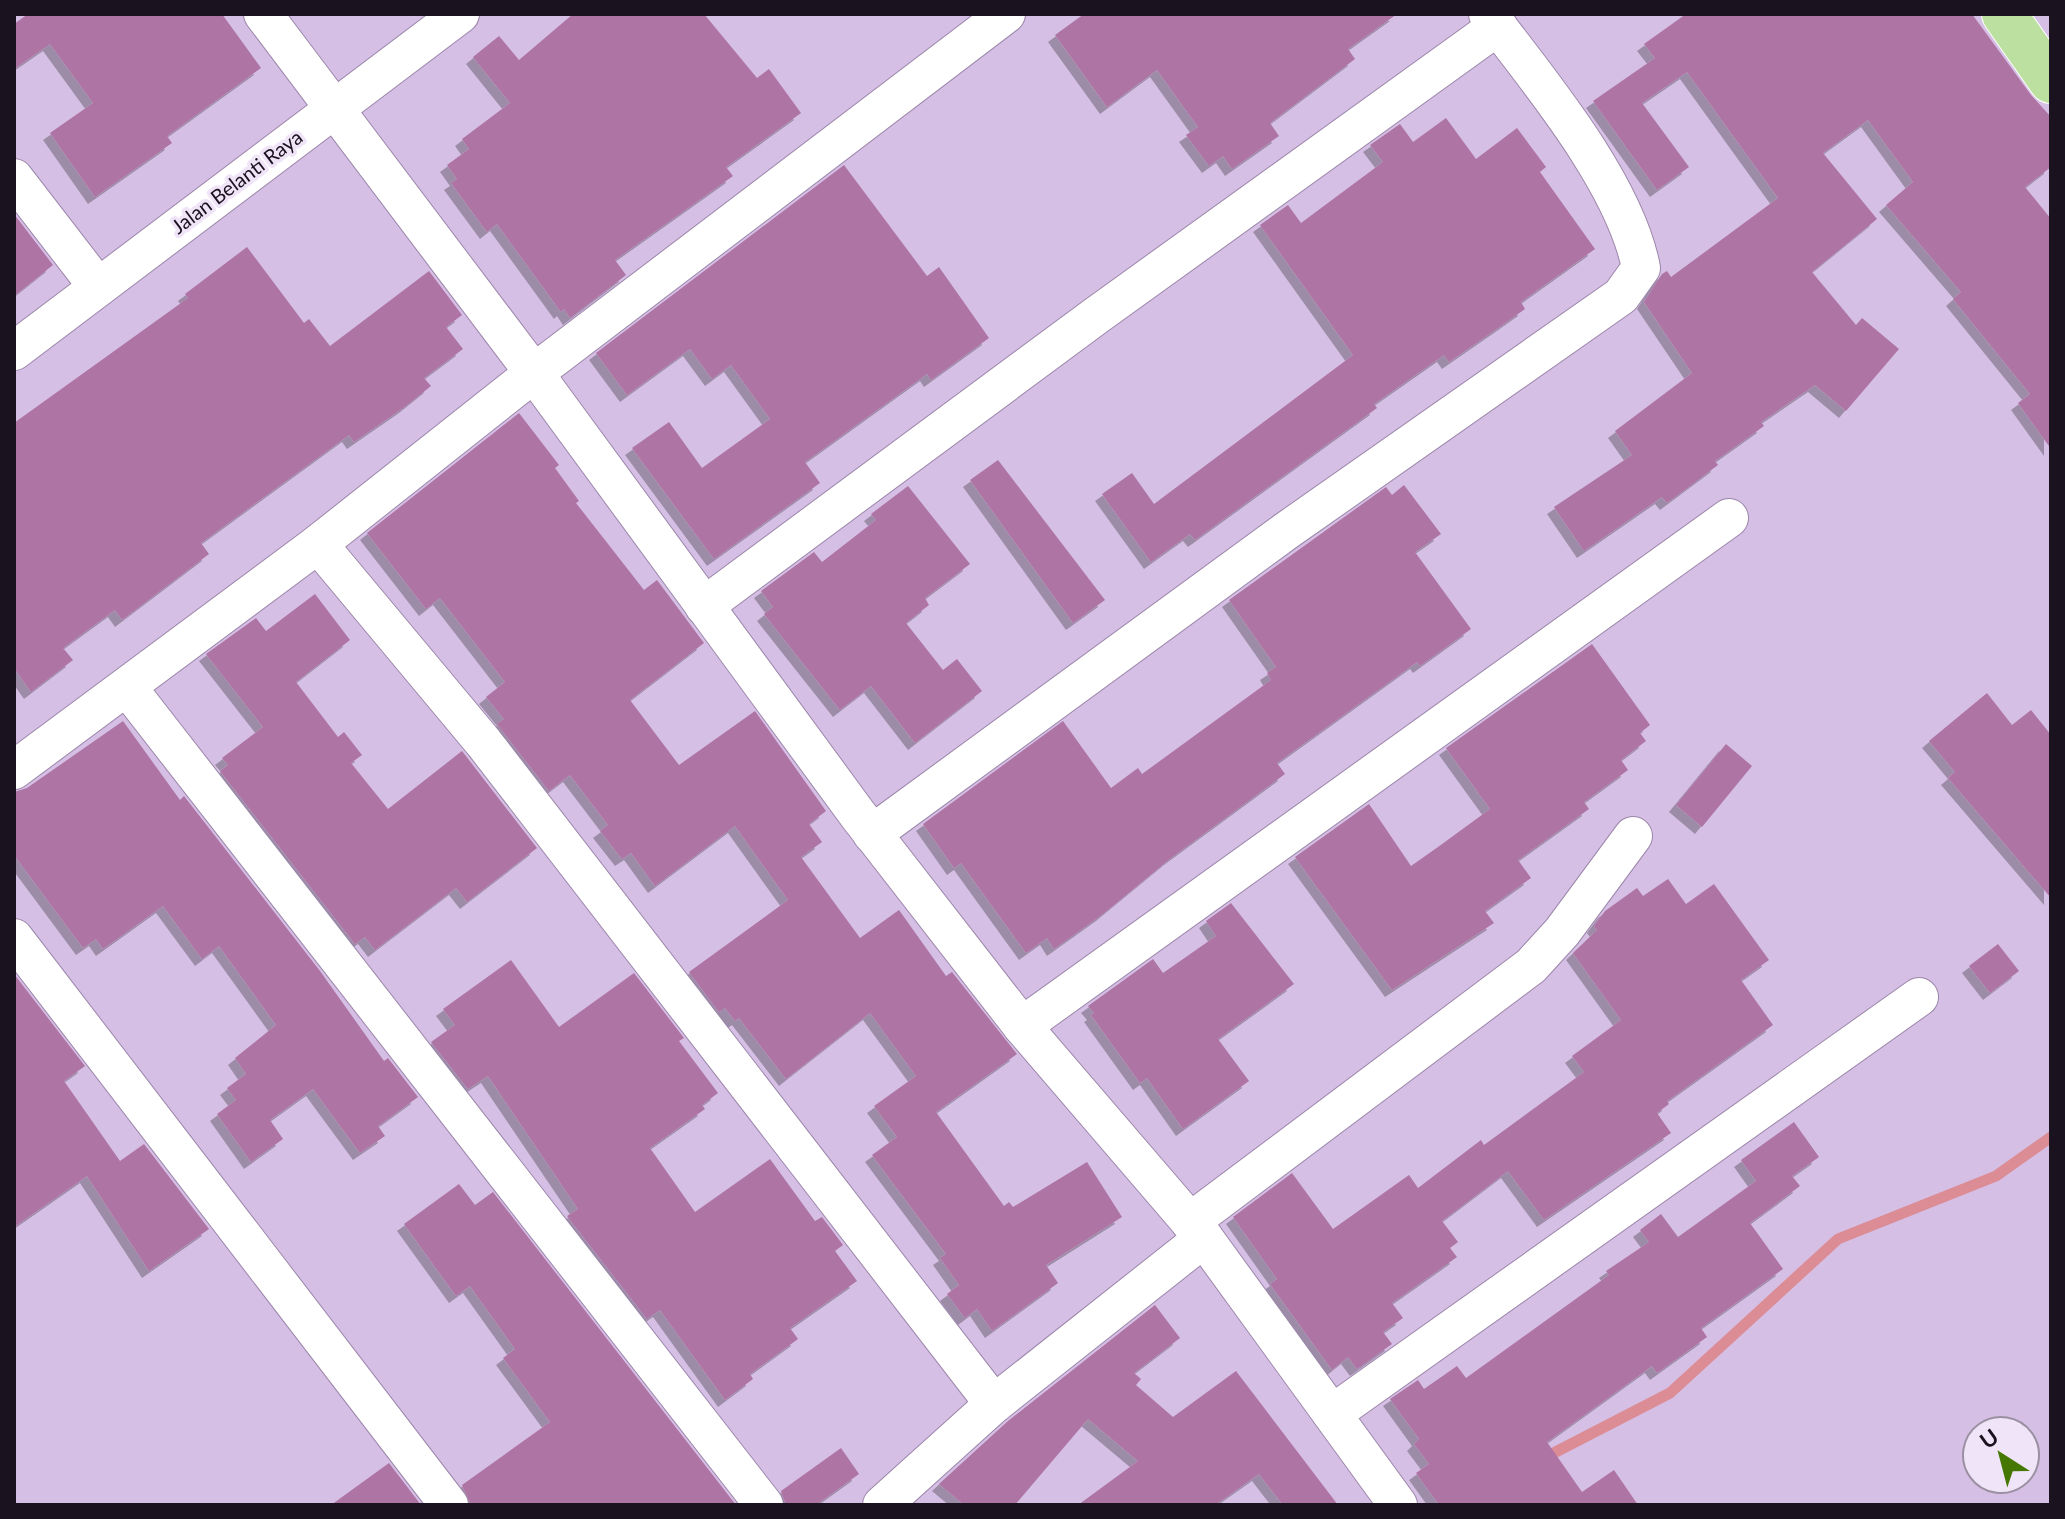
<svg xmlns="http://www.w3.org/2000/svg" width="2065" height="1519" viewBox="0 0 2065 1519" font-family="Lato,sans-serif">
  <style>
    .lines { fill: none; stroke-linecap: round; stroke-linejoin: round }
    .stream { stroke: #db8c95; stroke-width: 11 }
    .building { fill: #ae74a4; filter: url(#shadow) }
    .street-casing { stroke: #9c86aa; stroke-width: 40 }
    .primary-casing { stroke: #fff; stroke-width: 46 }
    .street { stroke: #fff; stroke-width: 38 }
    .primary { stroke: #bce0a0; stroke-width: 44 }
    .labels { text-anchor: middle; stroke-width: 7; stroke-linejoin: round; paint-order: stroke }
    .street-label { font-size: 20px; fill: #1b1220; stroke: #f0e4f8 }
  </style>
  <defs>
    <filter id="shadow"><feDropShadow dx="-7" dy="7" stdDeviation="0" flood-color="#0004"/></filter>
  </defs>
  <rect width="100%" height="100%" fill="#d6bfe4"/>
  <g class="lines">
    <path class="stream" d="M1544,1458L1670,1393L1838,1239L1996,1176L2051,1137"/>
  </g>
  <g class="building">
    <path d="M28,14H222L261,68L167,136L172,143L95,197L50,133L93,103L50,44L14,69V24Z"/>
    <path d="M573,14H704L757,78L769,69L801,113L726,167L733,176L615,260L626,275L570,318L564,309L561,312L497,224L487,232L451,183L457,179L447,165L469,149L462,139L510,103L473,57L499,36L519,60Z"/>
    <path d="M1084,14H1397L1348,49L1355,59L1270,123L1279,136L1232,169L1223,156L1209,166L1186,135L1198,127L1157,70L1107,107L1055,35Z"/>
    <path d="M1686,14H1972L2031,95L2051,117V167L2025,187L2051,219V449L2018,403L2030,394L1953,299L1961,292L1886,205L1913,182L1868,120L1823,153L1877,219L1812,272L1856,325L1862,318L1899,349L1846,411L1815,385L1761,422L1764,426L1715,461L1718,465L1667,503L1662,497L1584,551L1554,507L1632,455L1615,431L1692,373L1644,302L1662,274L1667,271L1671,277L1778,198L1687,72L1642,103L1689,167L1657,190L1593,101L1655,58L1644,44Z"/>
    <path d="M1446,118L1476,159L1517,128L1546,167L1540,172L1595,249L1521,302L1525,309L1501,326L1449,362L1444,355L1374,404L1377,408L1195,540L1190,534L1151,562L1102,494L1132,473L1154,504L1353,355L1260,225L1288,205L1301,223L1383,162L1370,145L1400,124L1413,142Z"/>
    <path d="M844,165L927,276L939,267L989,338L931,380L927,374L805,462L820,483L714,559L632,448L669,422L702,468L770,419L731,365L712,379L690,349L627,395L596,353Z"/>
    <path d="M14,214L53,265L14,296Z"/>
    <path d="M247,247L304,323L309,319L330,346L429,271L462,315L446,327L463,349L424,378L431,386L406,406L354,442L349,435L201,543L209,554L122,620L115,610L63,648L73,660L31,692L14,668V423L188,298L185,294Z"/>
    <path d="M519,413L559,465L555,468L579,501L576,503L644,590L657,580L704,643L630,700L679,765L755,711L826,811L809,824L822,842L801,857L860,938L899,910L946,976L952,972L1017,1054L936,1112L1004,1206L1009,1202L1013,1207L1087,1162L1122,1217L1046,1265L1058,1283L992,1331L977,1309L965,1318L947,1294L959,1285L940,1258L946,1254L872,1155L897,1137L874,1106L916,1076L870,1013L786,1079L739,1018L735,1021L725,1008L719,1012L689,972L788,900L735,826L655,886L631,853L622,859L600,831L608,825L570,775L549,791L497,724L504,719L486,697L505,682L440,598L426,609L367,533Z"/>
    <path d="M998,460L1105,600L1073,623L970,480Z"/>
    <path d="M1404,485L1441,534L1415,552L1471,629L1420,666L1417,662L1277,763L1285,774L1171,858L1103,914L1054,949L1047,938L1026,953L961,863L954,868L923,824L1063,721L1111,788L1138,768L1142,774L1271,680L1267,673L1276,667L1229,600L1386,487L1392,495Z"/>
    <path d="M908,486L970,564L925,598L929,605L906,623L943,670L957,659L982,691L915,743L871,686L840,710L764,614L773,607L761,591L814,552L822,562L876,520L871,514Z"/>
    <path d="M315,594L350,640L296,682L338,737L344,732L362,755L351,763L388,809L462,751L537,848L467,902L456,888L375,950L365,937L355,944L220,771L228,765L222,758L263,727L206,654L256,618L266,631Z"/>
    <path d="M1592,644L1650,725L1640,733L1646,741L1621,760L1628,770L1584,802L1589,809L1518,860L1531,878L1485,911L1494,923L1392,990L1295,857L1369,804L1411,866L1438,847L1490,809L1446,748Z"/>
    <path d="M1987,693L2012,725L2031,710L2051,735V898L1948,778L1955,772L1929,741Z"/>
    <path d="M123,721L180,800L184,796L320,971L384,1061L388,1058L418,1097L378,1126L385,1136L360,1153L313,1089L270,1120L283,1139L251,1162L217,1114L236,1100L227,1088L246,1074L235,1058L276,1025L219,946L202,959L163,906L103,949L96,939L83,948L14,855V792L27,788Z"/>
    <path d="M1726,744L1752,766L1702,827L1676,805Z"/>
    <path d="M1668,879L1686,904L1714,884L1769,960L1741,980L1773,1025L1667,1101L1669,1104L1657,1113L1671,1133L1544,1220L1508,1171L1442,1221L1458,1242L1450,1248L1457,1257L1392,1303L1403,1318L1383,1332L1392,1344L1357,1369L1348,1357L1332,1370L1270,1284L1277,1279L1233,1217L1292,1173L1333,1229L1409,1175L1418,1188L1481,1140L1484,1145L1584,1072L1572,1056L1621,1020L1573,953L1597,930L1594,926L1605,911L1637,888L1643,896Z"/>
    <path d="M1231,903L1294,984L1218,1039L1249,1081L1183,1129L1147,1078L1140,1083L1091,1015L1094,1013L1088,1006L1153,959L1163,973L1216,936L1206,921Z"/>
    <path d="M1998,944L2019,971L1990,993L1969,966Z"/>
    <path d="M511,960L559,1027L634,973L684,1038L679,1041L718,1093L702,1105L705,1109L650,1148L695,1212L770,1159L815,1221L822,1217L843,1245L835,1251L857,1281L790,1328L798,1339L750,1374L753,1379L725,1400L660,1310L647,1319L567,1216L578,1209L488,1076L468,1089L431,1042L455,1025L443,1009Z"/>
    <path d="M14,974L85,1066L64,1081L120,1161L144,1144L209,1229L149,1271L87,1176L14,1227Z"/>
    <path d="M1794,1122L1819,1157L1792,1176L1800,1186L1750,1223L1783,1269L1701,1328L1707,1337L1657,1373L1652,1366L1547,1442L1582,1492L1614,1470L1638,1505H1439L1416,1473L1429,1464L1414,1444L1419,1439L1390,1399L1418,1380L1424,1389L1457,1366L1466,1378L1609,1275L1606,1271L1649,1242L1640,1230L1661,1214L1678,1237L1756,1181L1741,1160Z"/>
    <path d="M459,1184L475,1205L493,1192L736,1505H471L462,1485L550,1422L503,1358L515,1349L470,1286L456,1296L404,1224Z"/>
    <path d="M1155,1305L1180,1338L1134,1373L1141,1379L1136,1385L1173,1417L1236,1371L1338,1505H1283L1259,1474L1215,1505H1078L1138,1461L1088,1419L1015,1505H964L939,1484L1008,1421Z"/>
    <path d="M841,1448L859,1474L816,1505H786L781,1491Z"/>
    <path d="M389,1463L421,1505H331Z"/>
  </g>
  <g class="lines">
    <defs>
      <g id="street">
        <path d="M263,14L534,373L858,815L1022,1026L1204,1238L1398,1505"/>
        <path d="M14,178L98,287"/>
        <path d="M14,351L460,14"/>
        <path d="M318,544L484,743L994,1404"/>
        <path d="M704,606L1097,315L1498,26"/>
        <path d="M127,687L764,1505"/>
        <path d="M14,770L318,544L534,373L1006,14"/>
        <path d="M872,834L1286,531L1621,296L1641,268C1625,184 1540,82 1488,14"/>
        <path d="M14,938L449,1505"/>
        <path d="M1022,1026L1729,518"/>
        <path d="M1190,1222L1531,966L1562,932L1633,836"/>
        <path d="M1332,1414L1919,997"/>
        <path d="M882,1505L994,1404L1204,1238"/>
      </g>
      <path id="primary" d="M2004,14L2051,81"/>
    </defs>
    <use href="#street" class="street-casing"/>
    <use href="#primary" class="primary-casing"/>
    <use href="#street" class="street"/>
    <use href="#primary" class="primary"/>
  </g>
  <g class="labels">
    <g class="street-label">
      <text transform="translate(237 182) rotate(-37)" y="7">Jalan Belanti Raya</text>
    </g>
  </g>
  <rect width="2065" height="1519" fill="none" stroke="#1b1220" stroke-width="32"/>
  <g transform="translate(2001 1455) rotate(324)"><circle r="38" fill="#f0e4f8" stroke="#9b90a2" stroke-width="2"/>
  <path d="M0-6L14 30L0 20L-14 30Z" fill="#457803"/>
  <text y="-12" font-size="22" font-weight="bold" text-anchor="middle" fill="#1b1220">U</text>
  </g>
</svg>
